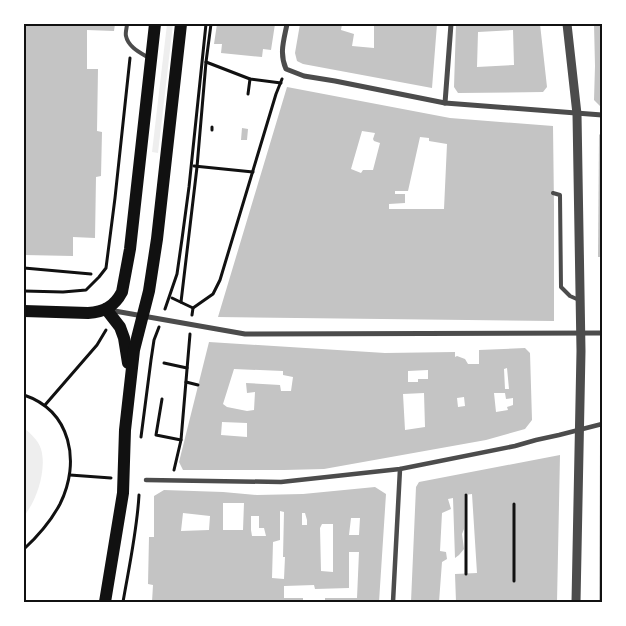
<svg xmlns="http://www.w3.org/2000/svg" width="626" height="626" viewBox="0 0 626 626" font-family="'Roboto Condensed',sans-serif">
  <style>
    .green { fill: #eee }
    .building { fill: #c4c4c4; fill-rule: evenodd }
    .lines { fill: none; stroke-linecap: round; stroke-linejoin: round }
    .path { stroke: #111; stroke-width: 3 }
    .service { stroke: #4c4c4c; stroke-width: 4 }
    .pedestrian { stroke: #4c4c4c; stroke-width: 4.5 }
    .minor { stroke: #4c4c4c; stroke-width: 5 }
    .tertiary { stroke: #4c4c4c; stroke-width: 9 }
    .primary { stroke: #111; stroke-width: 12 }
    .neatline { fill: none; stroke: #111; stroke-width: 2 }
  </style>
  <rect width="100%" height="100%" fill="#fff"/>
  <g class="green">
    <path d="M167,24H173L158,153L152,152Z"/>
    <path d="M24,428C31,434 38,440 41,449C47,469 37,500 24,516Z"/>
  </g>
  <g class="building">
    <path d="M24,24H115L114,31L87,30V69H98L97,131L102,132L101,176L96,177L95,238L73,237V256L24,255Z"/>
    <path d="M217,24H275L271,50L263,49L262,57L221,53L222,44H214Z"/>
    <path d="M300,24H342L341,30L354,34L352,46L374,48V24H437L432,88L303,64L297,61L295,53Z"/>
    <path d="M456,24H540L547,87L543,92L458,93L454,87ZM513,30L514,65L477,67L478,32Z"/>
    <path d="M594,24H602V106H600L594,100L595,66Z"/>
    <path d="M287,87L450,118L553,126L554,207V321L218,317ZM362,131L375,133L373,139L374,141L380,143L373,170H363L361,173L351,169ZM420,137L429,138V141L447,144L444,209H389V204L405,203V194H395V191H408Z"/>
    <path d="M242,128L248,129L247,140H241Z"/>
    <path d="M602,132V257H598L599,135Z"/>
    <path d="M209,342L385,353L455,352V357L457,356L465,359L468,364H479V350L525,348L530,353L532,420L525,429L486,440L324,469L284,470H183L179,462ZM507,368L509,389H505L504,369ZM234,369L283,371V375L293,377L291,391H281L280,385L246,383L247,393L255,392L254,410L247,411L227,407L223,404ZM428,370V379H418V382H408V371ZM424,393L425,427L405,430L403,394ZM494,393H505L506,399L513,398V405L507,407L508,410L496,412ZM464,397L465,406L458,407L457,398ZM222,422L247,423V437L221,435Z"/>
    <path d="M602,347V407L600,406V352Z"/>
    <path d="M602,439V602H599L600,440Z"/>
    <path d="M560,455L557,602H456L455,574L477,573L472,494L464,495V529L462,534L464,549L459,555L455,558L453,498L448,499L451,509L442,513L440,551L446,552L447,559L442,562L439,602H411L416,487L419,482Z"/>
    <path d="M375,487L386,494L379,602H325V598H357L359,552H349V588L315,589L314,585L284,586V598H303V602H152L153,585L148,584L149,537H154V496L164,490L223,492L257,495L303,494ZM223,503H244L243,530H223ZM280,511L284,512L283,557H285L284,579L272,578L273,542L280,540ZM183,513L210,516L209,530L181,531ZM302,513H305L307,520V525H302ZM251,516H259V528H264L266,536H252L251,530ZM351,518H360L359,535H349ZM322,524H333V572L321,571L320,528Z"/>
  </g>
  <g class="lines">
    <g class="path">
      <path d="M206,62L250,79L281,83"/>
      <path d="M248,94L250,79"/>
      <path d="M212,130V127"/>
      <path d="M194,166L253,172"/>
      <path d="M24,268L91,274"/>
      <path d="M24,291L63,292L86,290L99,277L106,268L115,198L130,58"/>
      <path d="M172,298L193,308"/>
      <path d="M181,302L197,167L206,62L211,24"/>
      <path d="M165,309L177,274L182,239L189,187L206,24"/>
      <path d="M192,315L193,308L213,294L220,280L276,94L282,79"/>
      <path d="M164,363L187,368"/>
      <path d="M186,382L198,385"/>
      <path d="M24,395C71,411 81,462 60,504C51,521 38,536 24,549"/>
      <path d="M162,399L156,435L181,440"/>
      <path d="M45,405L97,345L106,330"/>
      <path d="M141,437L151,360L154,340L159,327"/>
      <path d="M174,470L181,440L190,334"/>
      <path d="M70,475L111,478"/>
      <path d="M466,495V574"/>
      <path d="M514,581V504"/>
      <path d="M123,602C129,567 137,531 139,495"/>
    </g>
    <g class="service">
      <path d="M127,24C127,27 125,33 126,36C128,47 141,53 149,58"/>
      <path d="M553,193L560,195L561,287L570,296L579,300"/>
    </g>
    <g class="pedestrian">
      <path d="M146,480L281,482L400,469L515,446L536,440L559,435L602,424"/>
      <path d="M393,602L400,469"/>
    </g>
    <g class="minor">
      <path d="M287,24C284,40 279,53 286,69L304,76L335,81L445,103L602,115"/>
      <path d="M445,103L451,24"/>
      <path d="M109,310L245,334L602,333"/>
    </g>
    <path class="tertiary" d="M567,24L577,114L581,351L576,602"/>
    <g class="primary">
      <path d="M106,309L120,327L124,338L128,363"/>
      <path d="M24,311L88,313C104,312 114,307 122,292L130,249L155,24"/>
      <path d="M105,602L123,493L125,430L134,350L149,291L157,239L181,24"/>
    </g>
  </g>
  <rect width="626" height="626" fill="none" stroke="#ffffff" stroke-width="50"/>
  <rect x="25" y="25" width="576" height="576" class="neatline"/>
</svg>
